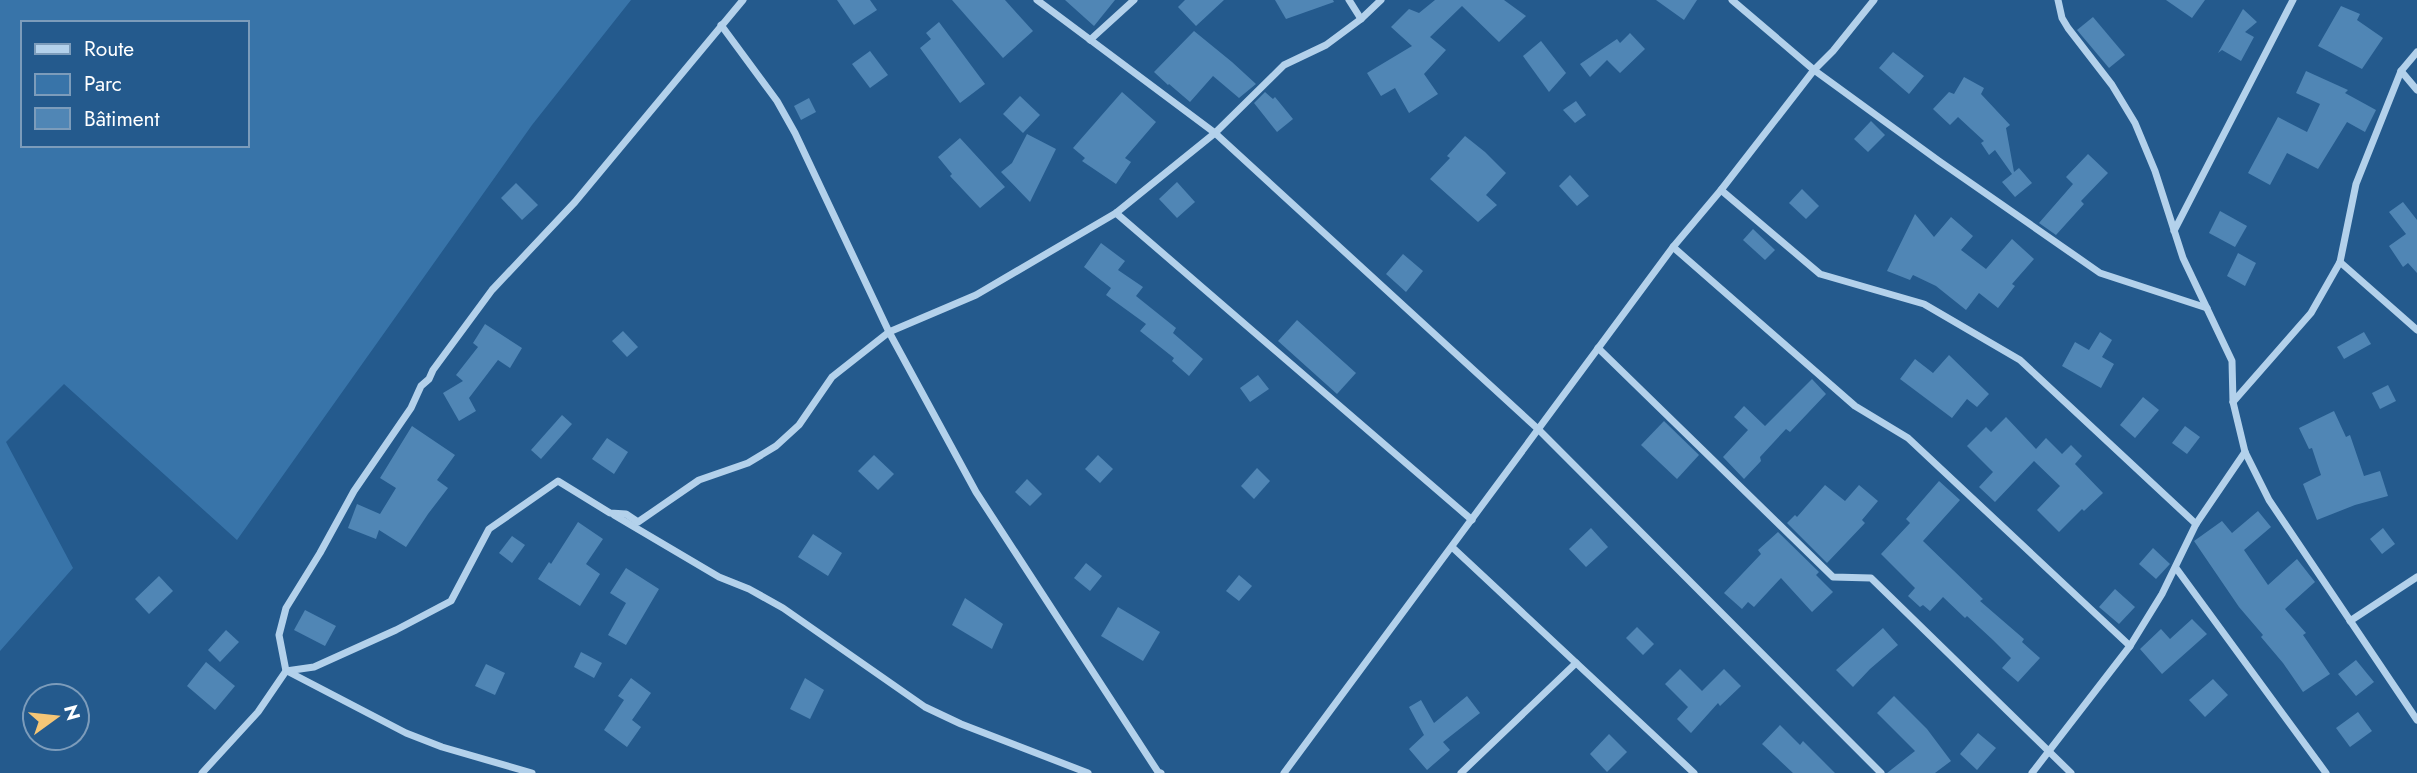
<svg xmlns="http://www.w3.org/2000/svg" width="2417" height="773" viewBox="0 0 2417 773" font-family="Jost,sans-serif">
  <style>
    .green { fill: #3874a9; fill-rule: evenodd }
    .building { fill: #5086b5 }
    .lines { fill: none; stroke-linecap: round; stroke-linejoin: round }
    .street { stroke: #b3d1eb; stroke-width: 7 }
  </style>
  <rect width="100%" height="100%" fill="#245a8d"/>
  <path class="green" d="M0,0H631L532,125L237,540L64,384L6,442L73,568L0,651ZM23,23H247V145H23Z"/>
  <g class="building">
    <path d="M837,0H870L877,10L854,25Z"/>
    <path d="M952,0H1005L1033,31L1003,58Z"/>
    <path d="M1065,0H1115L1094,26Z"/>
    <path d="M1185,0H1224L1196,26L1178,7Z"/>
    <path d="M1275,0H1333L1334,2L1286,19Z"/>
    <path d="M1435,0H1504L1526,16L1499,42L1462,6L1430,37L1446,50L1424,74L1438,94L1409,113L1395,88L1381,96L1367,73L1412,46L1391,27L1409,9L1419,13Z"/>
    <path d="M1656,0H1697L1684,20Z"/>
    <path d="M2166,0H2205L2192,18Z"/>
    <path d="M2341,6L2360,14L2357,20L2383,38L2362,69L2318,46Z"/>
    <path d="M2243,9L2257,22L2245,32L2254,37L2241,61L2222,50L2218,53Z"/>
    <path d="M2093,17L2125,55L2109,68L2077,30Z"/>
    <path d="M939,22L985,84L960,103L920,48L931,39L926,33Z"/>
    <path d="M1194,31L1232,62L1256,84L1239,98L1213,76L1190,102L1169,84L1168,85L1154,72Z"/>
    <path d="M1630,33L1645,49L1620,73L1607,60L1590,77L1580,64L1617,39L1620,43Z"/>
    <path d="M1541,41L1566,73L1549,92L1523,56Z"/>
    <path d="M870,51L888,75L870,88L852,64Z"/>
    <path d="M1893,52L1924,76L1909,94L1879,68Z"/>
    <path d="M2306,71L2348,90L2345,93L2376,110L2365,132L2347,122L2318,169L2287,153L2270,185L2248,173L2278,117L2307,132L2320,104L2296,93Z"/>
    <path d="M1964,77L1984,88L1981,94L2010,125L2006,128L2014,172L2019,168L2032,183L2015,197L2002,182L2012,174L1995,150L1989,155L1981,143L1984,141L1958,117L1950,125L1933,109L1949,92L1954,94Z"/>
    <path d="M1122,92L1156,122L1125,158L1131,162L1116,184L1082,161L1085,158L1073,148Z"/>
    <path d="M1265,92L1273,99L1275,97L1293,119L1277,132L1254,103Z"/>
    <path d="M1020,96L1040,115L1023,133L1003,114Z"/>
    <path d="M809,98L816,112L801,120L794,106Z"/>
    <path d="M1576,101L1586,115L1575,123L1563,110Z"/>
    <path d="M1871,121L1885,135L1868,152L1854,139Z"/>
    <path d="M1027,134L1056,149L1030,202L1001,172L1012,163Z"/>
    <path d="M1465,136L1485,152L1506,173L1486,195L1497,205L1478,222L1430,179L1450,158L1447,156Z"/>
    <path d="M960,138L1005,187L980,208L950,176L952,174L938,157Z"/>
    <path d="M2088,154L2108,173L2081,201L2084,204L2056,235L2039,223L2073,184L2066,177Z"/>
    <path d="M1570,175L1589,196L1577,206L1559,186Z"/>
    <path d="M1177,182L1195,202L1177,218L1159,199Z"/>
    <path d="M516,183L538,205L522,220L501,198Z"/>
    <path d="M1802,189L1819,206L1806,219L1789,203Z"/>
    <path d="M2403,202L2417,220V273L2408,263L2403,267L2389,246L2406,234L2389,212Z"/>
    <path d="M2220,211L2247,226L2235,247L2209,233Z"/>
    <path d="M1915,214L1934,237L1951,217L1973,236L1961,250L1986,269L2012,239L2034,259L2012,284L2015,286L1998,308L1979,293L1966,310L1936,286L1913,275L1910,280L1887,271Z"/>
    <path d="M1753,229L1775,250L1765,260L1743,240Z"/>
    <path d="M1101,243L1125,261L1118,270L1143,287L1136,296L1176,328L1173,333L1203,359L1189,376L1172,361L1174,358L1140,331L1146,324L1106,295L1111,288L1084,267Z"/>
    <path d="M2238,253L2256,263L2245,286L2227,276Z"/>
    <path d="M1403,254L1423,271L1406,292L1386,274Z"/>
    <path d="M1297,320L1356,373L1337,394L1278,341Z"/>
    <path d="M485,324L522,348L510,368L498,360L469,398L476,411L459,421L443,393L463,381L456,375L478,347L473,343Z"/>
    <path d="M623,331L638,347L627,357L612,341Z"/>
    <path d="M2100,332L2112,340L2102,357L2114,364L2101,388L2062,366L2075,342L2089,350Z"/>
    <path d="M2364,332L2371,344L2344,359L2337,347Z"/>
    <path d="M1949,355L1989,394L1977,407L1967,399L1952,418L1900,379L1915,359L1933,373Z"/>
    <path d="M1258,375L1269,389L1250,402L1240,388Z"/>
    <path d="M1812,379L1826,394L1790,432L1786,429L1760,457L1761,461L1744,479L1723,457L1748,430L1734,417L1744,406L1765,426Z"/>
    <path d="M2388,385L2396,401L2380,409L2372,393Z"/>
    <path d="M2143,397L2159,410L2135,438L2120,425Z"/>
    <path d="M2334,411L2346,437L2350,435L2364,476L2380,471L2388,496L2355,505L2317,520L2303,484L2321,475L2312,448L2309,449L2299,428Z"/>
    <path d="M562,415L572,424L541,459L531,450Z"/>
    <path d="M2006,417L2036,449L2046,438L2062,454L2071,445L2082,456L2075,464L2103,493L2084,511L2082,509L2059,532L2037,510L2060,486L2034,461L1995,502L1979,487L1993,472L1967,446L1986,427L1991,432Z"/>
    <path d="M1664,421L1699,455L1677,479L1641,445Z"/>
    <path d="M412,426L455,455L437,480L448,488L428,514L406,547L379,530L376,539L348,528L357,504L380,514L396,488L380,478Z"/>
    <path d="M2185,426L2200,437L2187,454L2172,443Z"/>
    <path d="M607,438L628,452L614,474L592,459Z"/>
    <path d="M874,455L894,474L878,490L858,471Z"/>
    <path d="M1098,455L1113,469L1100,483L1085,469Z"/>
    <path d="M1257,468L1270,481L1254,499L1241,486Z"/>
    <path d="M1027,479L1042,494L1030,506L1015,492Z"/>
    <path d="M1939,481L1960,500L1923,541L1983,599L1980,601L2024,639L2022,642L2040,658L2018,682L2002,668L2011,658L1993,640L1967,616L1965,618L1943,597L1930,611L1923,605L1920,607L1908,596L1915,588L1881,554L1910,523L1906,519Z"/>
    <path d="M1825,485L1845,501L1859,485L1878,501L1862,520L1865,523L1827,563L1787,523L1795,515L1797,517Z"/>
    <path d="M2258,511L2271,527L2244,550L2268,585L2297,559L2315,582L2285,609L2306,633L2303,635L2330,674L2303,692L2283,663L2261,637L2263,635L2239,607L2194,541L2222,521L2232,533Z"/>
    <path d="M578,522L603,539L586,564L600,574L580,606L538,579L549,562L551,564Z"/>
    <path d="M1591,528L1608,547L1586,567L1569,549Z"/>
    <path d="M2383,528L2395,544L2382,554L2370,539Z"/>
    <path d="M1778,532L1819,572L1816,575L1833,592L1812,612L1781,578L1754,607L1748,602L1742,609L1724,593L1761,554L1758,550Z"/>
    <path d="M813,534L842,553L828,576L798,557Z"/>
    <path d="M512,536L525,545L512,563L499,553Z"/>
    <path d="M2153,548L2170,564L2156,579L2139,564Z"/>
    <path d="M1086,563L1102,576L1090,591L1074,578Z"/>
    <path d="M626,568L659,589L626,645L608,635L626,603L610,593Z"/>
    <path d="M1239,575L1252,586L1239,601L1226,591Z"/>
    <path d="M159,576L173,591L149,614L135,599Z"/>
    <path d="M2115,589L2135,607L2119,624L2099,607Z"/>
    <path d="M965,598L1003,624L992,649L952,625Z"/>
    <path d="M1118,607L1160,632L1143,661L1101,636Z"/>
    <path d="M305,610L336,626L325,646L294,630Z"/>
    <path d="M2192,619L2207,634L2162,674L2140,649L2161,629L2170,639Z"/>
    <path d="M1637,627L1654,644L1643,655L1626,638Z"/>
    <path d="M1883,628L1898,645L1870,669L1853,687L1836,670Z"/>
    <path d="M226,630L239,642L220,662L208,650Z"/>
    <path d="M581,652L602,663L594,678L574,667Z"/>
    <path d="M2356,660L2374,682L2356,696L2338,674Z"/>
    <path d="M206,662L235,686L215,710L187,686Z"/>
    <path d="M486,664L505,673L495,695L475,686Z"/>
    <path d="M1680,669L1702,691L1724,669L1741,686L1720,706L1718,703L1691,733L1677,719L1688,707L1665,684Z"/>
    <path d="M631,678L651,693L632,720L641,727L627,747L604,730L624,700L618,696Z"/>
    <path d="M805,678L824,690L810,719L790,709Z"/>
    <path d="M2213,679L2228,695L2205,717L2189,700Z"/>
    <path d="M1467,696L1480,713L1443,742L1450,750L1427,770L1409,749L1424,735L1409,707L1421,700L1434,723Z"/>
    <path d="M1894,696L1927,729L1951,761L1935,773H1887L1915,751L1877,713Z"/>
    <path d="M2358,712L2372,731L2350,747L2336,728Z"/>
    <path d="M1780,725L1800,745L1803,741L1835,773H1793L1762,744Z"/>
    <path d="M1978,733L1996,748L1977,770L1960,754Z"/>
    <path d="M1609,734L1627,752L1607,772L1590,754Z"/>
  </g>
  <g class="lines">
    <g class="street">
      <path d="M1037,0L1215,133L1538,429L1881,773"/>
      <path d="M1349,0L1361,19"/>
      <path d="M1732,0L1814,70L1939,161L2100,273L2207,308"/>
      <path d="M2058,0L2062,18L2068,28L2112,85L2135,123L2155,171L2183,258L2232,361L2233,402L2245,452L2269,500L2417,720"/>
      <path d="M721,25L777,101L795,133L889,332L976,492L1158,772L1161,773"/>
      <path d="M1090,40L1134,0"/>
      <path d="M2401,71L2417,90"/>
      <path d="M1721,190L1820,274L1924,304L2020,360L2196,524"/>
      <path d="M1116,213L1472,520"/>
      <path d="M2174,231L2293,0"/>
      <path d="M1673,247L1855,406L1908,438L2130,646"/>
      <path d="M2340,262L2417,330"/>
      <path d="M1598,348L1833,577L1871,578L2071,773"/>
      <path d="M2233,402L2311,313L2340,262L2356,184L2401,71L2417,52"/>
      <path d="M614,515L719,577L749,589L783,608L925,707L961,724L1088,773"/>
      <path d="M1452,547L1694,773"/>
      <path d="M2176,568L2326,773"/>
      <path d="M2350,621L2417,577"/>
      <path d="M286,671L314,667L396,630L451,601L489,529L558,481L610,513L626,514L638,522L699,480L748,463L776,446L799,425L832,377L889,332L976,295L1116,213L1215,133L1284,65L1326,45L1361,19L1381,0"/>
      <path d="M287,671L406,733L442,747L532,773"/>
      <path d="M202,773L258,712L286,671L279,635L286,608L320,553L354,491L411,408L421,386L429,379L433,370L492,290L575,202L743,0"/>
      <path d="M1284,773L1673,247L1721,190L1814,70L1833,51L1874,0"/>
      <path d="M1461,773L1576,663"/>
      <path d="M2032,773L2130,646L2162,594L2196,524L2245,452"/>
    </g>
  </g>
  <rect x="21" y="21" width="228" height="126" fill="#245a8d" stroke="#7c9cbb" stroke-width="2"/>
  <rect x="35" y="44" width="35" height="10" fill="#b3d1eb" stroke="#7c9cbb" stroke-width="2"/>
  <text x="84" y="56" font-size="21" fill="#ffffff">Route</text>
  <rect x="35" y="74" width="35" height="21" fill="#3874a9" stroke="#7c9cbb" stroke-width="2"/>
  <text x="84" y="91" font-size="21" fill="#ffffff">Parc</text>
  <rect x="35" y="108" width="35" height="21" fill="#5086b5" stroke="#7c9cbb" stroke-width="2"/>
  <text x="84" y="126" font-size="21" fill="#ffffff">Bâtiment</text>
  <g transform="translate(56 717) rotate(75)"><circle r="33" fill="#245a8d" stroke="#7c9cbb" stroke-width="2"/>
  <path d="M0-5L12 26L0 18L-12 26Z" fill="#f5c676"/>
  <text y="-10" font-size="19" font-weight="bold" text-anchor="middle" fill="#ffffff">N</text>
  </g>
</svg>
